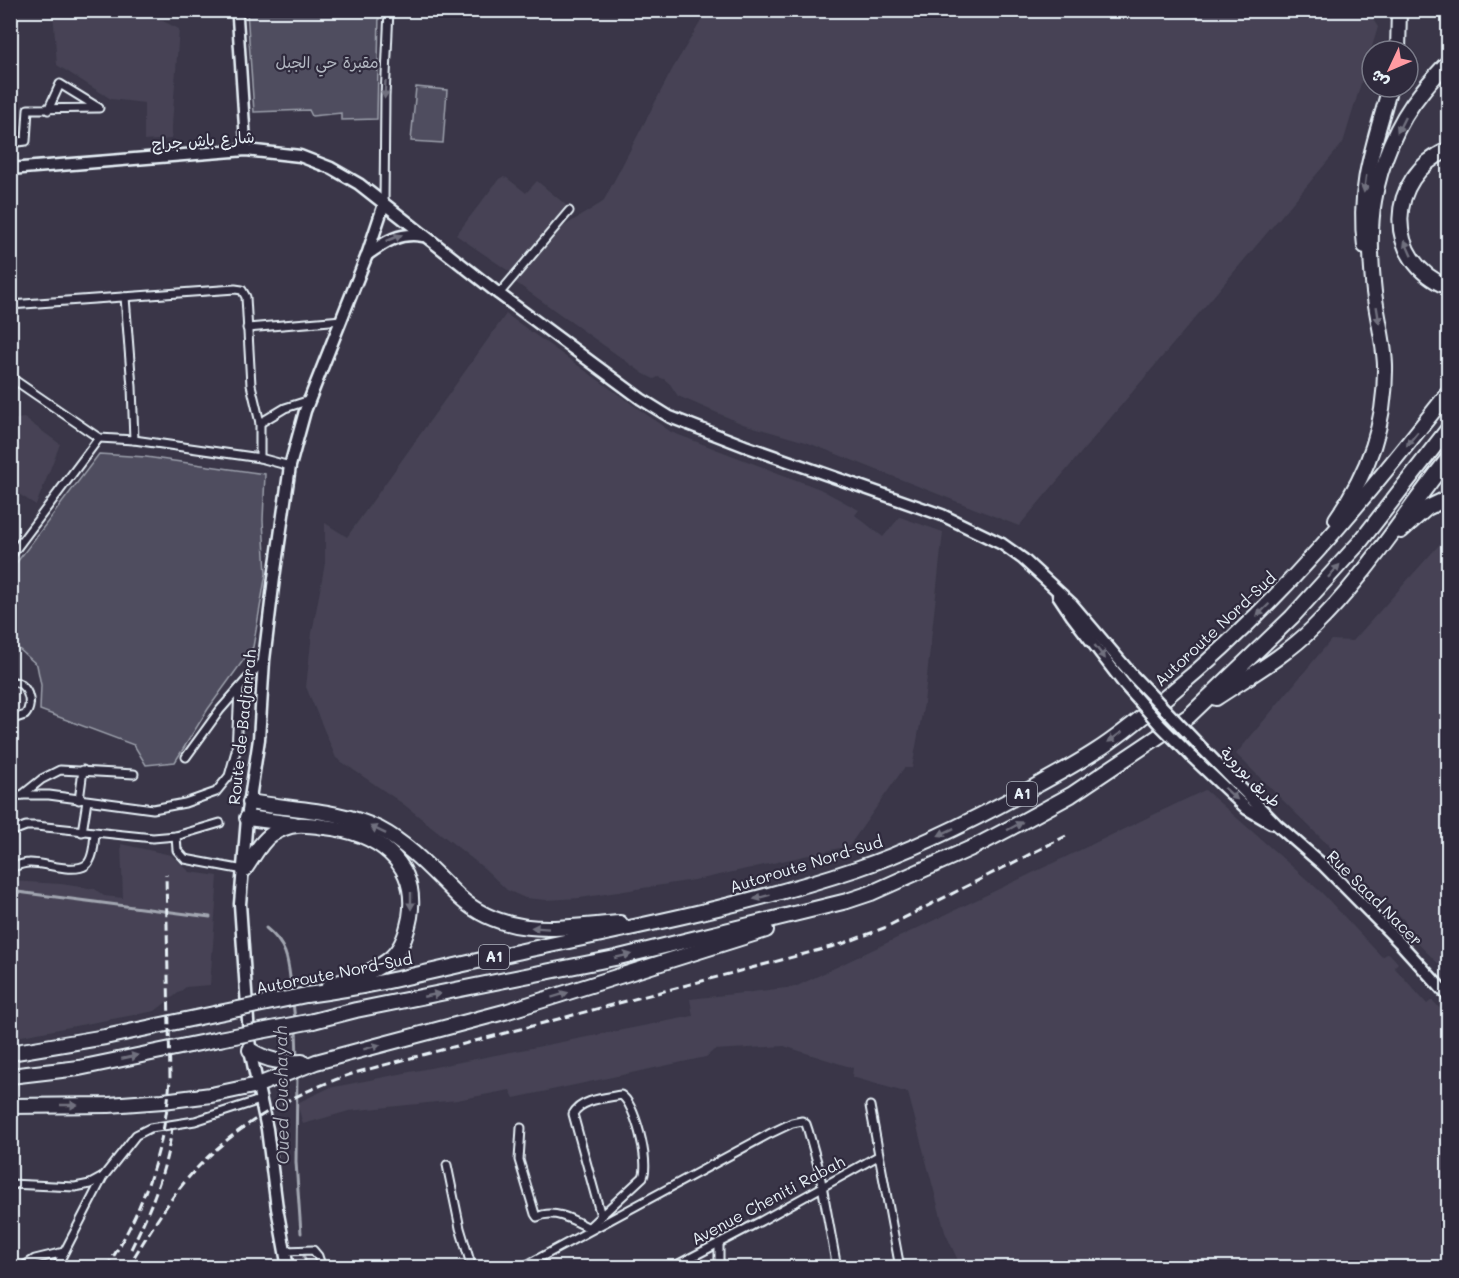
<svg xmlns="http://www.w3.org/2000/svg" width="1459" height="1278" viewBox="0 0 1459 1278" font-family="Mali,'Playpen Sans Arabic',sans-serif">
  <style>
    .built { fill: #464354 }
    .green { fill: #504e5f; stroke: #9ca0ac; stroke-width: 1.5 }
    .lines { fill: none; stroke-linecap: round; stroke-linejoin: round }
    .stream { stroke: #a2a6b1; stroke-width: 3 }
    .minor-casing { stroke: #e8f1f8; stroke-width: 11 }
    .tertiary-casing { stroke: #e8f1f8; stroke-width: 14 }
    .secondary-casing { stroke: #e8f1f8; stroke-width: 15 }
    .motorway-casing { stroke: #e8f1f8; stroke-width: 18 }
    .minor { stroke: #2f2a3d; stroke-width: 7 }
    .tertiary { stroke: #2f2a3d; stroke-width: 9 }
    .secondary { stroke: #2f2a3d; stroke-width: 10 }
    .motorway { stroke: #2f2a3d; stroke-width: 14 }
    .rail { stroke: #e8f1f8; stroke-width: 3; stroke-dasharray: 9 4.5; stroke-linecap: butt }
    .secondary-bridge-casing { stroke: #e8f1f8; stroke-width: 15; stroke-linecap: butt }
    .motorway-bridge-casing { stroke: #e8f1f8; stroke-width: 18; stroke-linecap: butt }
    .secondary-bridge { stroke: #2f2a3d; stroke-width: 10 }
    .motorway-bridge { stroke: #2f2a3d; stroke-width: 14 }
    .oneway { fill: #70707e }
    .labels { text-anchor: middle; stroke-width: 4.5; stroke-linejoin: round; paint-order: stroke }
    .shield { fill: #2f2a3d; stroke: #b0b5c0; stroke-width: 1.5 }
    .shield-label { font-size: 15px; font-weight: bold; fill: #e8f1f8 }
    .park-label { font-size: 16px; fill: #b3b8c2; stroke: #2f2a3d }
    .street-label { font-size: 16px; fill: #e8f1f8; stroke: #2f2a3d }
    .water-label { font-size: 18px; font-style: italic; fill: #aeb2bd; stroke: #2f2a3d }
  </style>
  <rect width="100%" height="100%" fill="#3a3648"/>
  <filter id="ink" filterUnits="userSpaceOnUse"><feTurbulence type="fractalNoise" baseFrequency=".0167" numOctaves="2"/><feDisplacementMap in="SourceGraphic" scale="12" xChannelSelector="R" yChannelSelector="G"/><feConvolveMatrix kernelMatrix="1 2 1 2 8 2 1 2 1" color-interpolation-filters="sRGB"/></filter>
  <g filter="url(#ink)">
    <g class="built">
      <path d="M53,11H142L179,29L171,139L144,141V103L111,99L57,65Z"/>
      <path d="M1367,11L1378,27L1343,143L1019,526L806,442L743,424L678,396L670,384L664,379L658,377L654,379L644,374L515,282L561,228L603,202L673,68L707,11Z"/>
      <path d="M503,177L507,178L526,193L537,181L566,205L513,274L456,235L499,179Z"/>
      <path d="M506,314L671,432L820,489L859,510L855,515L883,537L900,517L943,532L924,703L912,768H904L849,846L706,878L580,898L546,900L525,898L507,890L485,869L402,803L336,758L306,687L312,633L325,563V523L347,537Z"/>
      <path d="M24,418L60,444L36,505L11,489V420Z"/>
      <path d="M1448,535V973L1406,932L1404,923L1405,921L1236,754L1331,640L1353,641Z"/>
      <path d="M1205,790L1321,892L1382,957L1389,953L1398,963L1394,967L1427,1004L1432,1000L1448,1017V1267H961L945,1232L908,1093L852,1077L853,1068L784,1046L714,1050L706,1057L514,1098L510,1090L457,1100L349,1111L303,1124L297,1103L329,1088L693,1016L690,999L795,987Z"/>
      <path d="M121,844L171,855L190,872L218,876L210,985L186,987L155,1011L11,1038V881L61,884L95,889L104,896L123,898Z"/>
    </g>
    <g class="green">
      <path d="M247,11H379L377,119L341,120V113L312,116L309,110L254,112Z"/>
      <path d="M416,87L447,90L443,143L411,141Z"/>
      <path d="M99,454L146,457L265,474L263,520L266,574L253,647L208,709L175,762L146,765L134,745L40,710L41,685L37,665L11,642V570Z"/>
    </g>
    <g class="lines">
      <g class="stream">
        <path d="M10,891L210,917"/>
        <path d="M266,928C290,947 288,965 292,993"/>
        <path d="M293,1002L295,1020"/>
        <path d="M296,1029L297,1059"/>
        <path d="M297,1074L296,1162L301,1233"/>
        <path d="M304,1257L307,1268"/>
      </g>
      <defs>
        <g id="minor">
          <path d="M10,143L26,141L28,109L99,108L60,84L48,110"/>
          <path d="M384,204L385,97L389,10"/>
          <path d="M499,294L569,211"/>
          <path d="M125,297L132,387L134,440"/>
          <path d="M10,305L235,289L242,290L246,297L251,385L260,423V458"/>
          <path d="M247,328L342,320"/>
          <path d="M10,377L99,438L134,440L260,458L290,466"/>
          <path d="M260,423L285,408L310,400"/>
          <path d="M10,557L99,438"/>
          <path d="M10,682C27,680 35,704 25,715L10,720"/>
          <path d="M186,757L220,710L263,661"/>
          <path d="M22,795L42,779L60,770L134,774"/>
          <path d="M10,797L21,795H49L153,809L185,803L216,792L229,776L236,751L239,689"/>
          <path d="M79,800L83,770"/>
          <path d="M10,832L26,826H36L153,838L176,836L220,823"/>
          <path d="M82,832L87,801"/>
          <path d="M176,836L177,850L185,859L244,870"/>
          <path d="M10,868C16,866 23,863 29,863C43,862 73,874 86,865C94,859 94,842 95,833"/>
          <path d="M870,1106L900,1268"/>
          <path d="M521,1128L519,1160L535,1214L537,1217C555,1208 575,1221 591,1229"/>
          <path d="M447,1165L460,1228L472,1268"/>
          <path d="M10,1184L75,1187L90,1184L101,1178"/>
          <path d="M588,1228L643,1177C650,1163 635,1103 621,1095C606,1098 581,1099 573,1114L601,1216"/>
          <path d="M719,1243V1260L722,1268"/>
          <path d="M285,1251L313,1250L318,1256L322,1268"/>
          <path d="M21,1268L35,1259L64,1252"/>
          <path d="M56,1268L103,1177L136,1135L150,1128L195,1121L260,1100"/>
          <path d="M521,1268L769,1134L792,1123L802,1121L806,1124L808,1130L819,1169L837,1268"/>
          <path d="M671,1268L761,1221L878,1156"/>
        </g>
        <path id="tertiary" d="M237,10L246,150"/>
        <g id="secondary">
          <path d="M10,169L246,150L300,156L331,168L359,184L499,294L641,399L670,417L745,446L942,515L1002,544L1023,559L1072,604L1133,676"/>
          <path d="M367,255C386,241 400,232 423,236"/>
          <path d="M1058,595L1072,616L1124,684"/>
          <path d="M1199,745L1277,825L1323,865L1400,943L1448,996"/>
          <path d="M1191,756L1247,809L1271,823"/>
          <path d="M288,1268L277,1208L267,1129L250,1050L240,904L247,818L259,739L264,660L274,578L290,466L305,411L367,255L384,204"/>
        </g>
        <g id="motorway">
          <path d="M1398,51L1399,10"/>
          <path d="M1448,150C1386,177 1383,261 1448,287"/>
          <path d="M1365,246C1357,187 1375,142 1390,87"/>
          <path d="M1336,519C1369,471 1386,424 1385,365C1384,341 1377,316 1374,292C1371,265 1369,228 1374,201C1380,164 1397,122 1421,93C1429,82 1439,72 1448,62"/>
          <path d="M1401,531L1427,508L1448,498"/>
          <path d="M1216,698C1249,676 1285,656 1313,628C1365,578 1403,515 1448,459"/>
          <path d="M250,802C292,810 340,809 379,829C410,845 434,873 459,897C506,940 564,927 620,923"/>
          <path d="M247,818L294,824"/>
          <path d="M244,870C253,858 260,842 272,834C292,822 303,824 325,827C375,832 419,861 410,917C407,932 403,947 391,958C374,973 350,978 329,986"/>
          <path d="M306,995C384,985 459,964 536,948C643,925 751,904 856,869C917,849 976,819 1032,788C1054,776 1076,764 1096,751C1123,734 1147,713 1171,693C1279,604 1362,502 1448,393"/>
          <path d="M313,1021L356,1010L615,958L847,901L871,893L976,846L1018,824L1071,795L1189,716L1292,617L1360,542L1448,429"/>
          <path d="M250,1050C267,1061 283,1063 302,1062"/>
          <path d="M10,1053L105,1037L214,1014"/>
          <path d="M10,1076L79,1068L219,1039"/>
          <path d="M10,1106L109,1105L163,1101L211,1095L258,1085L316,1062L508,1011L766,930"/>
        </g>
      </defs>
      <use href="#minor" class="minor-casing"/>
      <use href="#tertiary" class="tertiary-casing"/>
      <use href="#secondary" class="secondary-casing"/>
      <use href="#motorway" class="motorway-casing"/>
      <use href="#minor" class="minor"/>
      <use href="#tertiary" class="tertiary"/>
      <use href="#secondary" class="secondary"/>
      <use href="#motorway" class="motorway"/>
      <g class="rail">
        <path d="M131,1249C150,1210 166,1172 172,1128"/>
        <path d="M106,1268C143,1212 166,1145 170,1078L166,874"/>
        <path d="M127,1268C145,1240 162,1210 183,1184C229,1128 289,1094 358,1072L842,944L884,928L1066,836"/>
      </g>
      <defs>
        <g id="secondary-bridge">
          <path d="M1133,676L1199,745"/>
          <path d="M1124,684L1160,725L1191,756"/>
        </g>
        <g id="motorway-bridge">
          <path d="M214,1014L306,995"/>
          <path d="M219,1039L313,1021"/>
        </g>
      </defs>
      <use href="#secondary-bridge" class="secondary-bridge-casing"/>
      <use href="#motorway-bridge" class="motorway-bridge-casing"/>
      <use href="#secondary-bridge" class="secondary-bridge"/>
      <use href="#motorway-bridge" class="motorway-bridge"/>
    </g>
    <defs><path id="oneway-solid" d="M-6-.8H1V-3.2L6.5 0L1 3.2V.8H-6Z" transform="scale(1.5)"/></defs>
    <g class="oneway">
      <use href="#oneway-solid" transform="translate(385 90) rotate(93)"/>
      <use href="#oneway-solid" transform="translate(1401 125) rotate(116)"/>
      <use href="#oneway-solid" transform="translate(1365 184) rotate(98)"/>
      <use href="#oneway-solid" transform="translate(394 238) rotate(-22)"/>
      <use href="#oneway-solid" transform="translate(1408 248) rotate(-114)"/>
      <use href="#oneway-solid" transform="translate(1378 315) rotate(81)"/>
      <use href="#oneway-solid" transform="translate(1412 439) rotate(129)"/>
      <use href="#oneway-solid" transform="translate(1334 571) rotate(-48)"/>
      <use href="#oneway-solid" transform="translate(1263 610) rotate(136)"/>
      <use href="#oneway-solid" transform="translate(1100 652) rotate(52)"/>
      <use href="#oneway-solid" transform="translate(1115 737) rotate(144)"/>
      <use href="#oneway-solid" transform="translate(1231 794) rotate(42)"/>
      <use href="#oneway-solid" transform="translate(1015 826) rotate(-28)"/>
      <use href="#oneway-solid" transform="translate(378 830) rotate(-154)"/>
      <use href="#oneway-solid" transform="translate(946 832) rotate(155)"/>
      <use href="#oneway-solid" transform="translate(762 897) rotate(165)"/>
      <use href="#oneway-solid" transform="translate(411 901) rotate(90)"/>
      <use href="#oneway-solid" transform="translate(540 928) rotate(-176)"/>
      <use href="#oneway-solid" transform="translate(623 956) rotate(-13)"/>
      <use href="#oneway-solid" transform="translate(432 995) rotate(-11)"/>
      <use href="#oneway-solid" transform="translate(560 995) rotate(-17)"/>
      <use href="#oneway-solid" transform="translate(372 1047) rotate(-15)"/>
      <use href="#oneway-solid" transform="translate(130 1057) rotate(-12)"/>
      <use href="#oneway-solid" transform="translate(69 1105)"/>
    </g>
  </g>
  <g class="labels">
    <g class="shield">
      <rect x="1007" y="782" width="30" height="24" rx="4.5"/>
      <rect x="479" y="945" width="30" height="24" rx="4.5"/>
    </g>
    <g class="shield-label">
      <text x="1022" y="799">A1</text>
      <text x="494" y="962">A1</text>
    </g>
    <g class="park-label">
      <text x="327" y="68">مقبرة حي الجبل</text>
    </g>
    <g class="street-label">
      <text transform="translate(203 140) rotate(-4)" y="6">شارع باش جراح</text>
      <text transform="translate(1215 629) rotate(-43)" y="6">Autoroute Nord-Sud</text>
      <text transform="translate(242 727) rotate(-84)" y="6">Route de Badjarrah</text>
      <text transform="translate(1251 777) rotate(45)" y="6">طريق بوروبة</text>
      <text transform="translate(806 864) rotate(-17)" y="6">Autoroute Nord-Sud</text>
      <text transform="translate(1375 898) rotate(45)" y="6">Rue Saad Nacer</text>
      <text transform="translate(334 973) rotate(-11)" y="6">Autoroute Nord-Sud</text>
      <text transform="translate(768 1200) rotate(-28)" y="6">Avenue Cheniti Rabah</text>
    </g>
    <g class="water-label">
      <text transform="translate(282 1095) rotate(-91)" y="6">Oued Ouchayah</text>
    </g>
  </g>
  <rect width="1459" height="1278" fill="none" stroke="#2f2a3d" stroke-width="36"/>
  <rect x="18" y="18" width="1423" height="1242" fill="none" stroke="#e8f1f8" stroke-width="2" filter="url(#ink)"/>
  <g transform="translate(1390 69) rotate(226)"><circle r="28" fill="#2f2a3d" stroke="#797a88" stroke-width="1.5"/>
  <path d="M0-4.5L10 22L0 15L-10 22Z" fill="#ff9aa2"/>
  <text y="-9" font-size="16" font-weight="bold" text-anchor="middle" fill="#e8f1f8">ش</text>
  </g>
</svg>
